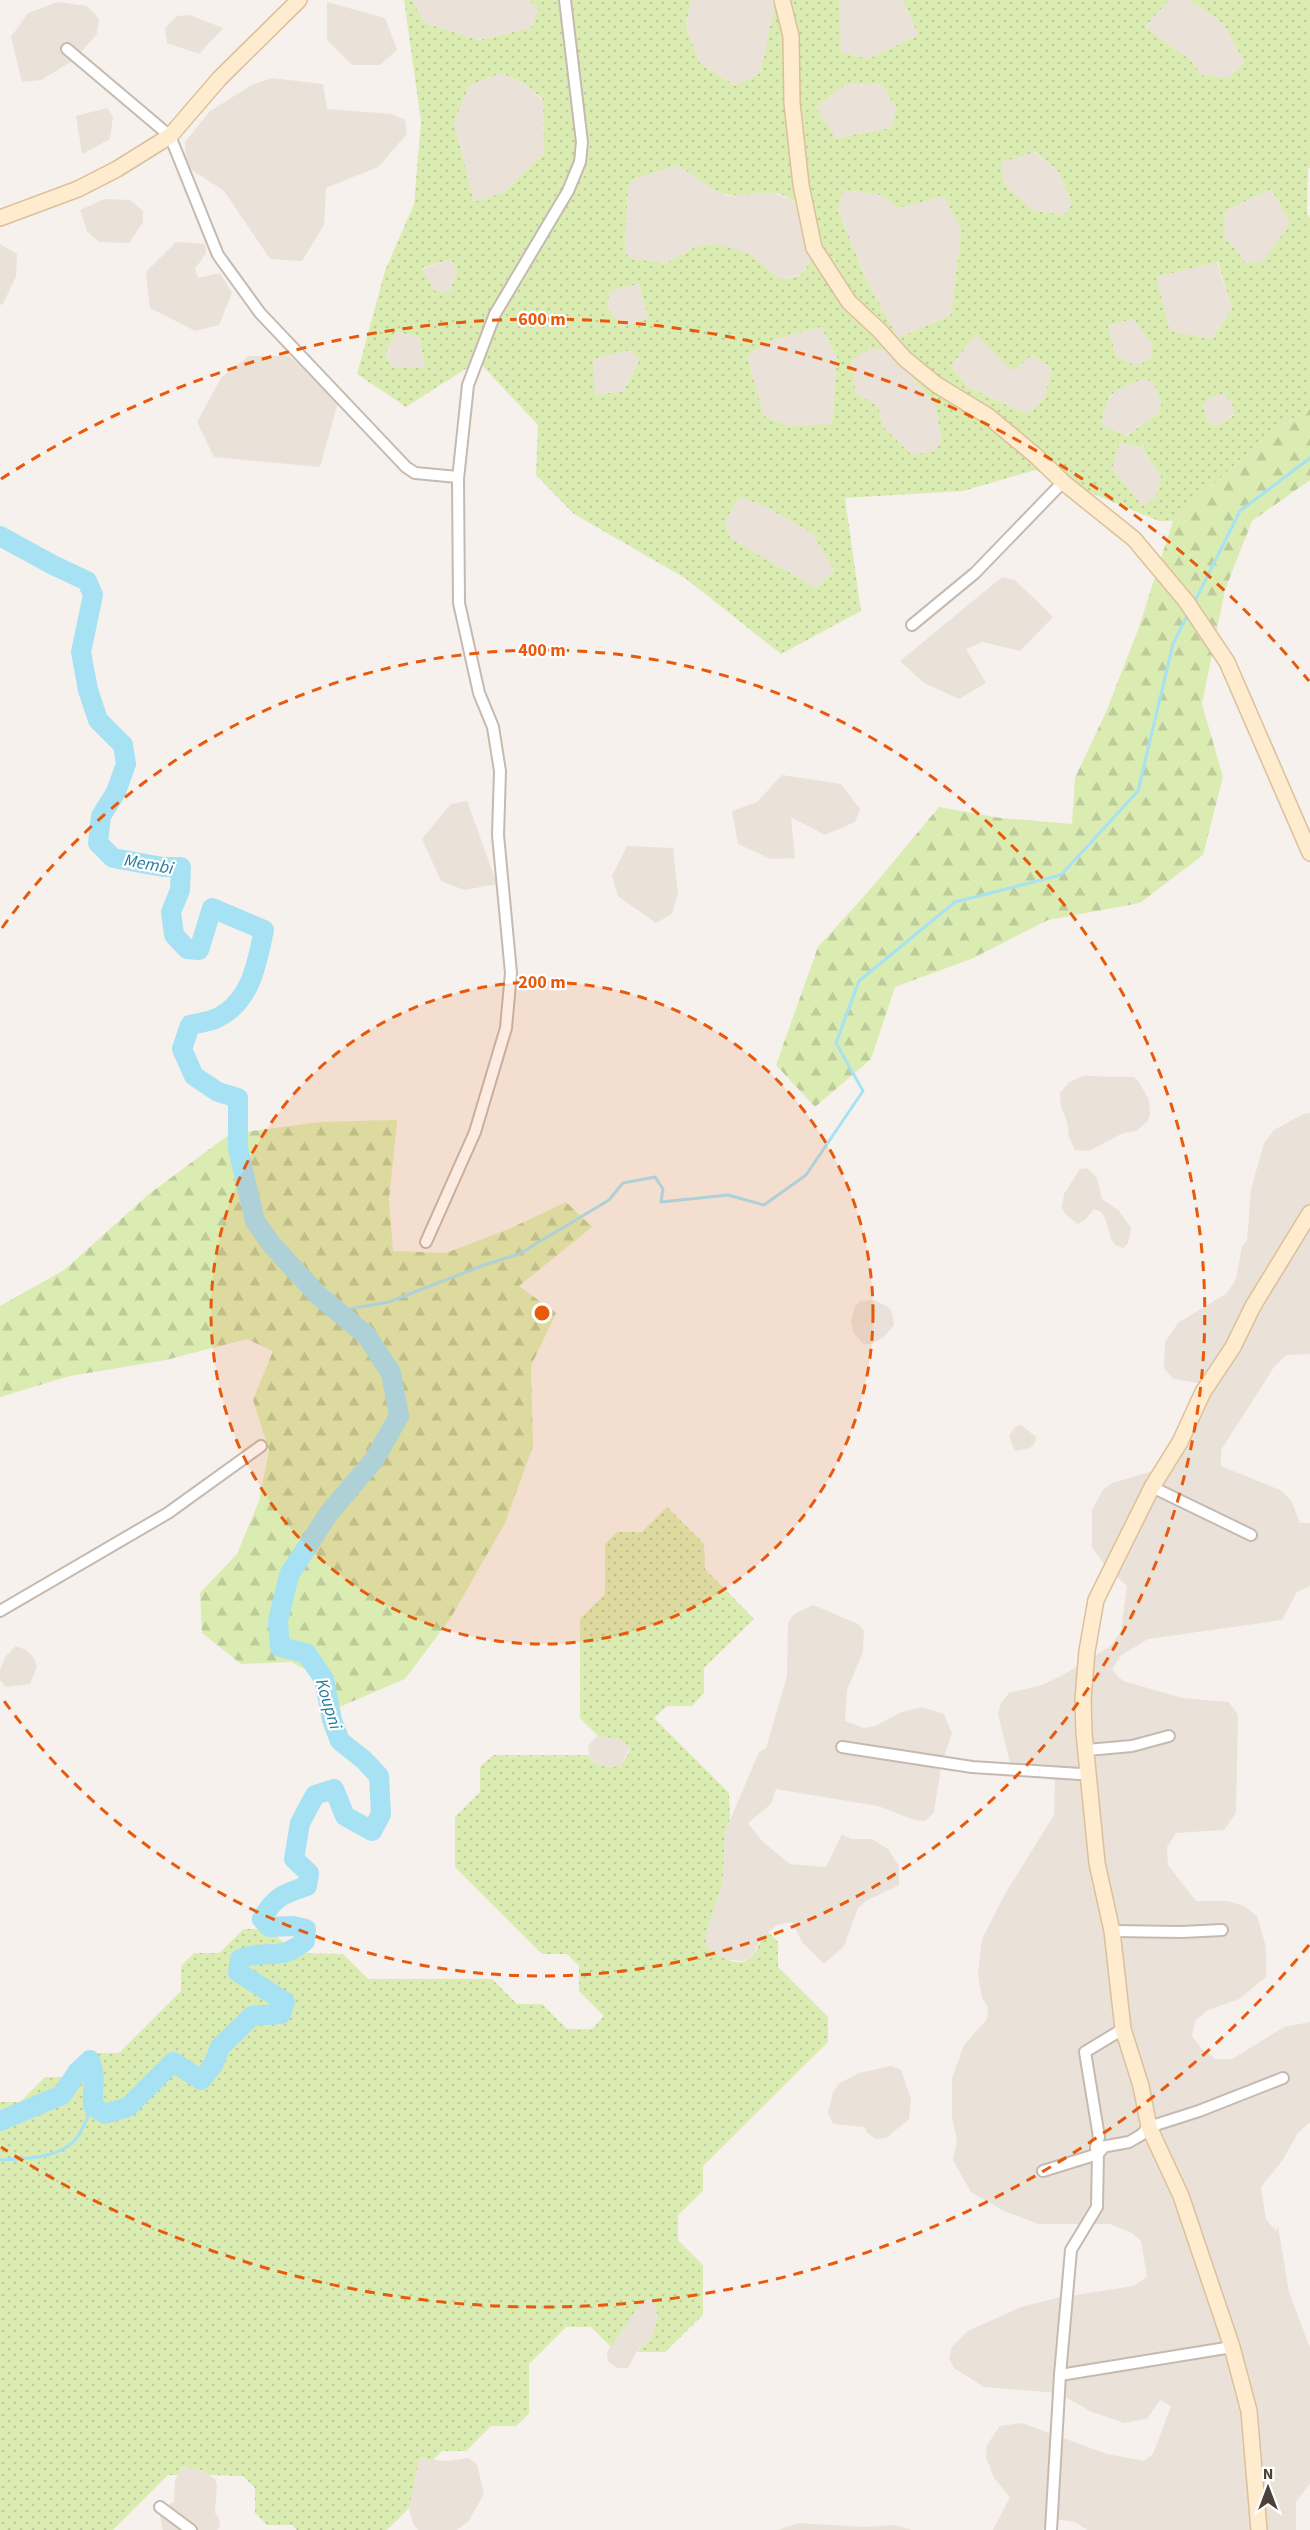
<svg xmlns="http://www.w3.org/2000/svg" width="1310" height="2530" viewBox="0 0 1310 2530" font-family="'Source Sans 3',sans-serif">
  <style>
    .residential { fill: #eae2d9 }
    .grass { fill: url(#grass-dots); fill-rule: evenodd }
    .forest { fill: url(#forest-firs) }
    .lines { fill: none; stroke-linecap: round; stroke-linejoin: round }
    .stream { stroke: #a7e1f4; stroke-width: 3 }
    .river { stroke: #a7e1f4; stroke-width: 20 }
    .street-casing { stroke: #c6bab0; stroke-width: 14 }
    .secondary-casing { stroke: #dbc09c; stroke-width: 18 }
    .street { stroke: #fff; stroke-width: 10 }
    .secondary { stroke: #ffebcd; stroke-width: 15 }
    .ring { fill: none; stroke: #e8590c; stroke-width: 3; stroke-dasharray: 10 8 }
    .labels { text-anchor: middle; stroke-width: 4.5; stroke-linejoin: round; paint-order: stroke }
    .water-label { font-size: 18px; font-style: italic; fill: #267d9b; stroke: #fff }
    .centre { fill: #e8590c; stroke: #fff; stroke-width: 3 }
    .ring-label { font-size: 18px; text-anchor: middle; font-weight: bold; fill: #e8590c; stroke: #fff; stroke-width: 4.5; stroke-linejoin: round; paint-order: stroke }
  </style>
  <defs>
    <pattern id="grass-dots" width="8" height="8" patternUnits="userSpaceOnUse" patternTransform="scale(1.5)"><rect width="8" height="8" fill="#dbecb3"/><path d="M2 2h.1M6 6h.1" fill="none" stroke="#becc9b" stroke-width="1.8" stroke-linecap="round"/></pattern>
    <pattern id="forest-firs" width="22" height="20" patternUnits="userSpaceOnUse" patternTransform="scale(1.5)"><rect width="22" height="20" fill="#dbecb3"/><path d="M5 1l3.5 6h-7zM16 11l3.5 6h-7z" fill="#becc9b"/></pattern>
  </defs>
  <rect width="100%" height="100%" fill="#f6f1ec"/>
  <g class="residential">
    <path d="M412,0H528L538,8L531,28L479,40L424,23Z"/>
    <path d="M691,0H772L775,5L760,73L735,85L700,63L686,27Z"/>
    <path d="M838,0H903L918,35L868,59L841,52Z"/>
    <path d="M1169,0H1189L1224,24L1244,62L1228,78L1201,75L1192,61L1145,27Z"/>
    <path d="M58,2L87,6L99,19L97,34L74,60L41,80L22,82L11,37L28,13Z"/>
    <path d="M327,2L385,18L397,50L380,65H352L327,40Z"/>
    <path d="M190,15L223,28L199,54L167,43L165,28L177,16Z"/>
    <path d="M501,73L523,83L543,100L544,153L504,192L474,203L454,123L469,86Z"/>
    <path d="M272,78L323,84L327,109L392,114L405,120L407,134L378,167L326,188L324,225L302,261L270,259L224,191L186,166L185,142L210,111L252,85Z"/>
    <path d="M848,83H881L896,108L891,128L834,138L816,107Z"/>
    <path d="M107,108L113,117L110,139L82,154L76,116Z"/>
    <path d="M1034,152L1059,172L1072,204L1064,215L1032,210L1002,183L1001,162Z"/>
    <path d="M678,165L727,196L770,192L791,199L805,216L814,249L807,267L800,274L782,280L750,254L695,247L666,263L633,259L625,253L628,187L635,179Z"/>
    <path d="M1271,189L1289,221L1285,231L1263,262L1246,263L1224,235L1225,211Z"/>
    <path d="M844,190L880,195L898,208L944,195L961,230L951,315L898,338L866,279L838,208Z"/>
    <path d="M104,199L130,200L143,211V222L129,243L99,242L87,231L80,210Z"/>
    <path d="M176,242L205,244L206,253L195,269L198,278L220,273L232,293L219,325L195,331L150,308L146,272Z"/>
    <path d="M0,244L17,254L16,276L3,304L0,305Z"/>
    <path d="M451,259L457,272L449,292L435,291L422,269Z"/>
    <path d="M1217,262L1232,309L1212,339L1170,331L1155,277Z"/>
    <path d="M639,284L648,320L623,327L608,309L609,291Z"/>
    <path d="M1133,319L1152,344L1151,358L1137,366L1116,356L1108,326Z"/>
    <path d="M821,327L837,356L832,425L788,426L764,416L747,356L767,342Z"/>
    <path d="M397,332L419,337L425,367L393,368L385,354Z"/>
    <path d="M976,335L1013,370L1032,355L1051,368L1045,398L1027,414L968,387L951,366Z"/>
    <path d="M871,348L888,351L934,402L942,440L935,452L912,455L883,427L878,406L856,393L851,361Z"/>
    <path d="M632,350L639,361L624,391L594,395L593,359Z"/>
    <path d="M249,356H289L339,399L320,467L214,457L197,422L221,378Z"/>
    <path d="M1144,379L1154,383L1161,404L1159,413L1125,436L1102,425L1105,405L1118,388Z"/>
    <path d="M1223,393L1233,403L1234,414L1216,426L1208,421L1203,406L1209,398Z"/>
    <path d="M1120,443L1140,447L1144,443V453L1161,477L1155,498L1143,507L1112,469Z"/>
    <path d="M740,497L766,507L813,534L834,571L816,588L730,538L725,521Z"/>
    <path d="M1002,577L1015,580L1053,617L1020,651L983,642L966,649L986,683L959,699L924,683L900,661Z"/>
    <path d="M782,775L841,784L860,809L855,822L825,835L791,817L795,858L771,859L738,844L732,811L757,802Z"/>
    <path d="M467,801L497,884L464,890L441,881L422,839L451,804Z"/>
    <path d="M627,846L673,848L678,893L672,914L656,923L618,896L612,876Z"/>
    <path d="M1083,1076L1134,1077L1139,1082L1149,1100L1150,1114L1148,1121L1136,1131L1123,1133L1089,1151L1075,1150L1069,1137L1067,1121L1061,1107L1060,1093L1069,1082Z"/>
    <path d="M1310,1113V1354L1287,1355L1274,1367L1221,1450V1466L1280,1490L1291,1500L1300,1523H1310V1586L1297,1592L1282,1620L1148,1639L1120,1656L1112,1670L1123,1681L1183,1698L1229,1702L1238,1715L1236,1813L1224,1830L1176,1833L1167,1847L1168,1865L1196,1901H1228L1244,1906L1257,1916L1266,1947V1977L1239,1999L1208,2010L1195,2021L1192,2036L1202,2049L1216,2059H1232L1284,2027L1310,2022V2122L1298,2133L1282,2161L1261,2187L1266,2219L1276,2231L1278,2226L1289,2292L1310,2348V2483L1296,2502V2530H1087L1075,2522L1060,2520L1044,2527L1043,2530H993L1010,2497L994,2478L986,2457L987,2445L1000,2426L1022,2423L1107,2454L1144,2461L1153,2454L1171,2406L1160,2400L1147,2419L1124,2423L1090,2411L1058,2393L984,2387L954,2368L949,2358L952,2347L968,2331L1021,2307L1056,2298L1133,2286L1147,2277L1141,2241L1132,2233L1110,2224H1038L1004,2211L971,2192L953,2160L957,2141L952,2118V2078L964,2045L987,2019L988,2007L982,1998L978,1974L982,1939L1005,1894L1054,1815L1055,1781L1010,1763L998,1714L1001,1703L1009,1693L1042,1685L1063,1675L1111,1646L1121,1631L1127,1586L1106,1567L1092,1547V1510L1103,1490L1112,1483L1156,1470L1210,1385L1173,1379L1164,1368L1165,1342L1178,1323L1227,1293L1236,1279L1242,1246L1247,1241L1251,1189L1264,1143L1274,1130L1303,1114Z"/>
    <path d="M1087,1168L1097,1178L1102,1199L1119,1211L1131,1228L1128,1243L1123,1248L1115,1245L1111,1239L1105,1218L1101,1212L1094,1209L1085,1220L1078,1224L1066,1215L1062,1208L1064,1194L1080,1169Z"/>
    <path d="M874,1300L888,1307L892,1312L894,1325L884,1337L871,1344H863L853,1332L851,1321L855,1306L860,1301Z"/>
    <path d="M1021,1425L1036,1437L1035,1443L1030,1448L1015,1451L1009,1436L1015,1427Z"/>
    <path d="M813,1605L858,1624L864,1631L863,1652L847,1690L845,1721L864,1728L875,1726L902,1712L922,1707L944,1714L952,1733L942,1762L934,1812L925,1821L914,1820L878,1806L776,1789L771,1804L748,1823L762,1841L790,1864L826,1867L842,1834L852,1839H872L888,1849L899,1866V1885L866,1901L858,1908L844,1946L824,1964L802,1942L792,1922L777,1925L761,1938L752,1956L743,1961L721,1959L706,1946V1934L723,1882L725,1832L759,1752L766,1748L787,1676L788,1623L794,1614Z"/>
    <path d="M16,1646L26,1650L34,1658L37,1667L30,1684L6,1687L0,1680V1670L6,1656Z"/>
    <path d="M597,1736L618,1739L630,1747L620,1766L606,1767L590,1761L588,1746Z"/>
    <path d="M891,2066L901,2070L911,2099L909,2119L886,2138L876,2139L867,2133L865,2127L833,2124L828,2113L833,2092L840,2083L859,2073Z"/>
    <path d="M650,2298L656,2306L657,2327L647,2344L638,2349L628,2368H618L608,2362L607,2352L641,2303Z"/>
    <path d="M419,2458L448,2461L468,2458L477,2464L484,2494L468,2522L457,2530H418L413,2524L408,2504Z"/>
    <path d="M182,2467L203,2471L215,2479L217,2485L215,2513L219,2519L220,2526L217,2530H163L160,2516L161,2508L174,2502L175,2481Z"/>
    <path d="M798,2523L866,2527L895,2525L913,2530H777Z"/>
  </g>
  <g class="grass">
    <path d="M404,0H412L424,23L479,40L531,28L538,8L528,0H691L686,27L700,63L735,85L760,73L775,5L772,0H839L841,52L868,59L918,35L903,0H1169L1145,27L1192,61L1201,75L1228,78L1244,62L1224,24L1189,0H1310V168L1308,169L1307,214L1310,218V409L1273,430L1173,521H1159L1035,470L963,491L845,498L861,611L781,654L685,578L574,514L536,475L538,425L478,361L406,407L357,374L385,271L414,204L421,121ZM501,73L523,83L543,99L544,153L504,192L474,202L454,123L469,86ZM848,83H881L896,108L891,128L835,138L816,107ZM1035,152L1059,172L1072,204L1064,215L1032,210L1003,183L1002,162ZM678,165C689,172 718,195 730,195C750,197 770,187 789,198C810,210 823,260 799,275C795,277 787,278 782,280L750,254L719,244L695,247L666,263L633,259L625,253L628,187L635,179ZM1271,189L1289,221L1285,231L1263,261L1246,263L1224,235L1225,211ZM844,190L880,195L898,208L944,196L961,230L951,315L898,338L866,279L838,209ZM451,259L457,272L449,292L435,291L422,268ZM1218,262L1232,309L1212,339L1170,331L1156,277ZM639,284L648,319L623,327L608,309L609,291ZM1133,319L1152,344L1151,358L1137,366L1116,356L1108,326ZM821,327L837,357L832,424L788,426L764,416L747,356L767,342ZM397,332L419,337L425,367L393,368L385,354ZM976,335L1013,371L1032,355L1051,368L1045,398L1027,414L968,387L951,366ZM871,348L888,351L934,402L942,440L935,451L912,455L883,427L878,406L856,393L851,361ZM632,350L639,361L624,391L595,395L593,359ZM1144,379L1154,383L1161,404L1159,413L1126,436L1102,425C1106,392 1114,389 1144,379ZM1223,394L1232,403L1234,415L1216,426L1208,421L1203,406L1209,398ZM1120,443L1140,447L1144,443V452L1161,477L1155,498L1143,506L1112,469ZM740,497L766,507L813,534L834,571L816,588L730,538L725,521Z"/>
    <path d="M667,1507L704,1544L705,1569L754,1619L704,1668V1693L692,1706H667L654,1718L729,1793L730,1819L725,1832L723,1882L706,1934V1946C717,1955 738,1971 752,1956C759,1948 760,1939 768,1932L778,1942V1967L828,2017V2042L703,2166V2191L678,2215V2240L703,2265V2315L665,2352H637C640,2348 644,2346 647,2342C658,2330 661,2311 650,2298L641,2303L611,2347L591,2327H566L529,2364V2414L516,2426H491L466,2451H442L433,2460L419,2458L409,2508L387,2530H297L292,2525H267L255,2513V2488L243,2476L209,2475L203,2471L182,2467L178,2475H168L113,2530H0V2102H20L45,2077H69L94,2053H119L181,1991V1966L194,1953H219L244,1929H269L294,1953L343,1954L368,1979H492L517,2004H542L567,2029H592L604,2016L579,1991V1966L567,1954H542L455,1867V1817L480,1792V1767L493,1755H589L590,1761L606,1767L620,1766L628,1754L630,1747L618,1739L598,1736L580,1718V1619L605,1594V1544L617,1532H642Z"/>
  </g>
  <g class="forest">
    <path d="M1310,409V480L1252,521L1225,590L1202,704L1223,777L1203,855L1140,903L1048,920L971,959L895,987L871,1059L815,1107L776,1065L818,947L874,885L939,807L1000,818L1072,824L1075,778L1106,712L1138,630L1173,521L1273,430Z"/>
    <path d="M397,1120L389,1200L393,1251L446,1253L509,1229L566,1202L592,1227L519,1286L556,1313L531,1366L533,1446L505,1523L450,1619L405,1679L330,1711L328,1681L291,1662L241,1664L202,1633L200,1593L237,1554L259,1501L269,1450L253,1400L273,1351L247,1339L166,1360L70,1376L0,1397V1306L64,1270L149,1194L230,1134L320,1122Z"/>
  </g>
  <g class="lines">
    <g class="stream">
      <path d="M1194,603L1240,511L1310,458"/>
      <path d="M337,1311L389,1302L484,1265L519,1254L609,1200L623,1183L655,1177L663,1189L661,1202L728,1195L764,1205L806,1175L863,1091L836,1043L859,981L955,902L1061,875L1138,791L1173,644L1188,614"/>
      <path d="M0,2160C23,2159 59,2159 76,2139C83,2130 88,2116 93,2106"/>
    </g>
    <path class="river" d="M0,536L53,565L87,581L93,595L81,652L88,690L98,720L123,745L126,764L116,792L101,816L98,843L113,858L163,867H181L180,890L171,912L174,935L187,949L199,950L212,908L264,930C257,963 251,1002 217,1018C209,1022 198,1023 190,1025L182,1049L194,1076L218,1092L238,1098V1149L255,1221L272,1245L317,1294L367,1336L391,1373L399,1416L374,1460L329,1513L289,1575L278,1621L280,1647L306,1653L324,1679L332,1720L340,1741L364,1760L379,1776L381,1814L372,1831L345,1816L334,1789L315,1795L300,1823L294,1859L309,1873L307,1886C283,1894 274,1897 262,1919L269,1927L293,1926L306,1929L305,1941C279,1963 267,1948 240,1959L238,1972L285,2002L281,2014L252,2016L220,2047L213,2065L201,2080L173,2062L128,2107L105,2114L93,2106C92,2088 97,2077 90,2060L78,2071L62,2095L0,2121"/>
    <defs>
      <g id="street">
        <path d="M67,49L170,136L218,255L260,313L406,467L415,473L458,477"/>
        <path d="M912,625L975,573L1063,482"/>
        <path d="M426,1242L475,1132L506,1028L511,973L498,835L500,771L493,727L479,693L459,603L458,479L468,385L495,314L568,191L580,162L582,142L565,0"/>
        <path d="M1152,1487L1251,1535"/>
        <path d="M0,1611L168,1513L261,1446"/>
        <path d="M842,1747L972,1767L1080,1774L1089,1769"/>
        <path d="M1087,1750L1132,1746L1169,1736"/>
        <path d="M1112,1931L1182,1932L1222,1930"/>
        <path d="M1096,2148L1099,2137L1085,2052L1123,2029"/>
        <path d="M1043,2171L1098,2154L1104,2147L1096,2148L1129,2142L1141,2135L1149,2127L1199,2111L1283,2078"/>
        <path d="M1060,2375L1232,2347"/>
        <path d="M160,2507L191,2530"/>
        <path d="M1051,2530L1060,2375L1071,2250L1097,2207L1098,2154"/>
      </g>
      <g id="secondary">
        <path d="M782,0L791,36L792,103L801,185L814,248L849,302L880,331L905,359L937,385L988,416L1036,456L1063,482L1134,539L1186,601L1227,662L1310,853"/>
        <path d="M0,218L78,189L117,169L170,136L219,79L299,0"/>
        <path d="M1259,2530L1249,2411L1232,2347L1181,2196L1149,2127L1141,2086L1123,2029L1112,1931L1097,1863L1084,1733L1083,1699L1087,1651L1096,1600L1152,1487L1180,1442L1203,1392L1233,1347L1253,1306L1310,1213"/>
      </g>
    </defs>
    <use href="#street" class="street-casing"/>
    <use href="#secondary" class="secondary-casing"/>
    <use href="#street" class="street"/>
    <use href="#secondary" class="secondary"/>
  </g>
  <circle cx="542" cy="1313" r="331" fill="#e8590c" fill-opacity=".12"/>
  <g class="ring">
    <circle cx="542" cy="1313" r="331"/>
    <path d="M2 928A663 663 0 1 1 2 1698"/>
    <path d="M1309 1945A994 994 0 0 1 1 2147M1 479A994 994 0 0 1 1309 681"/>
  </g>
  <g class="labels">
    <g class="water-label">
      <text transform="translate(149 864) rotate(10)" y="6">Membi</text>
      <text transform="translate(329 1704) rotate(73)" y="6">Koupni</text>
    </g>
  </g>
  <circle cx="542" cy="1313" r="9" class="centre"/>
  <g class="ring-label">
    <text x="542" y="325">600 m</text>
    <text x="542" y="656">400 m</text>
    <text x="542" y="988">200 m</text>
  </g>
  <g transform="translate(1268 2488)" stroke="#ffffff" stroke-width="4.5" paint-order="stroke">
  <path d="M0-4.5L10 22L0 15L-10 22Z" fill="#4c4138"/>
  <text y="-9" font-size="16" font-weight="bold" text-anchor="middle" fill="#4c4138">N</text>
  </g>
</svg>
